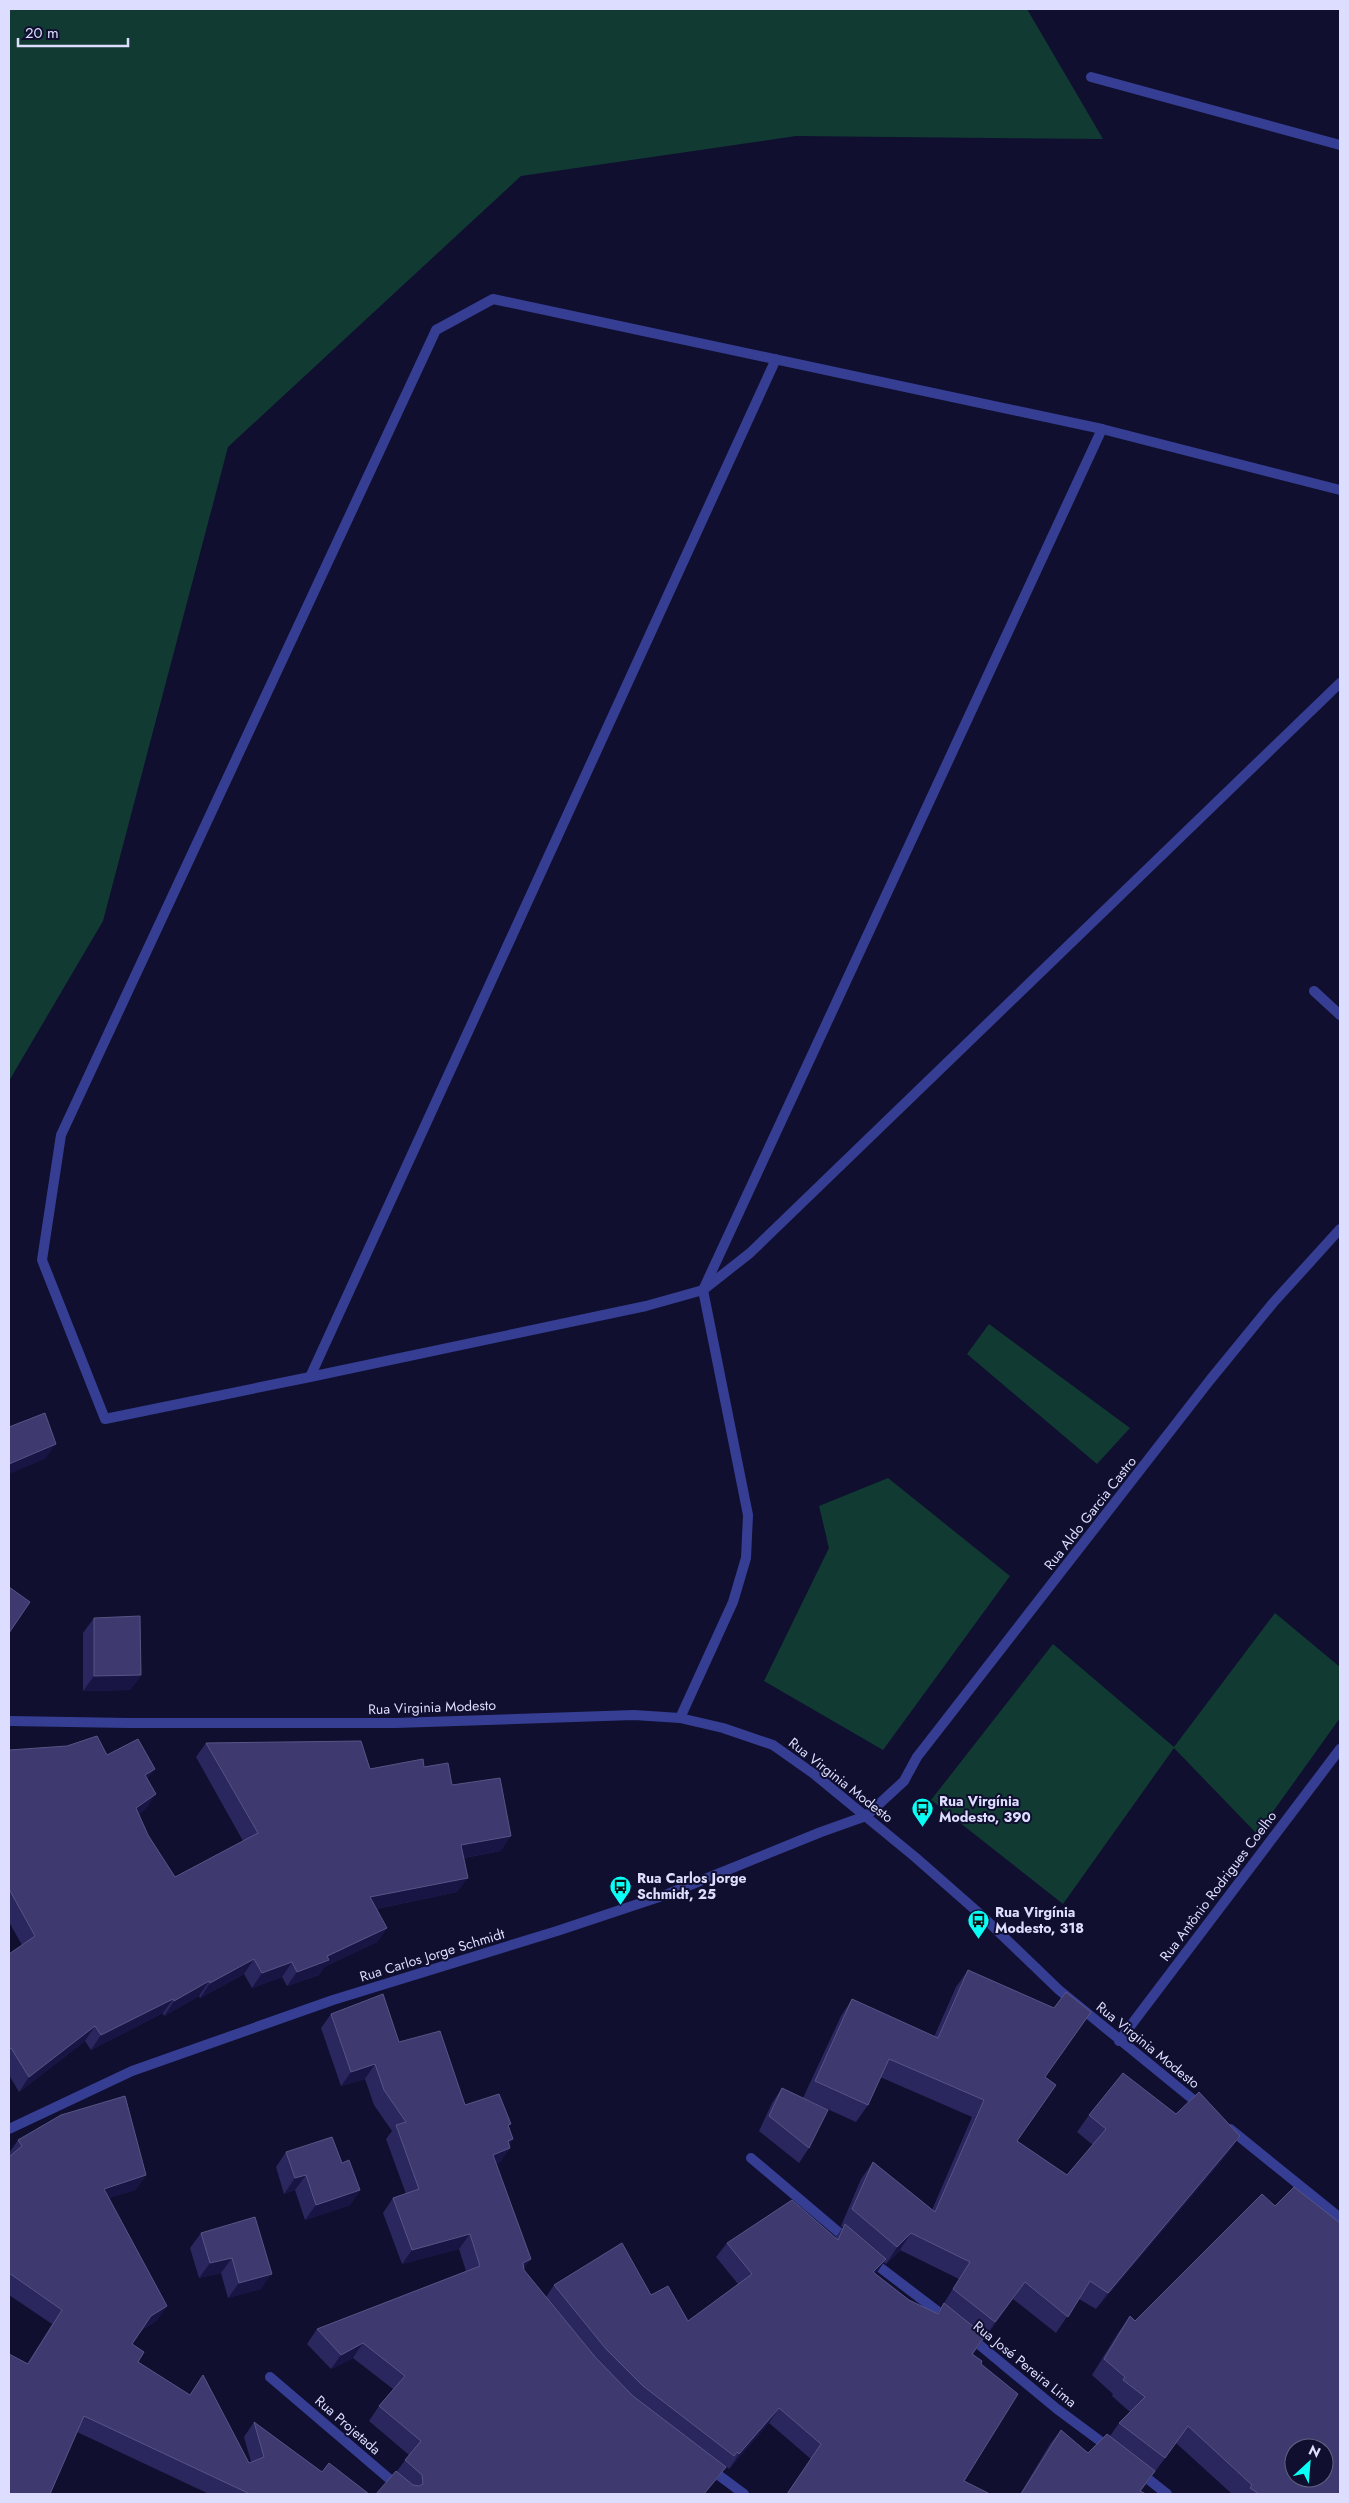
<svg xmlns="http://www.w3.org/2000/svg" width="1349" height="2503" viewBox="0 0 1349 2503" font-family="Jost,sans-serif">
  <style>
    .green { fill: #113a33 }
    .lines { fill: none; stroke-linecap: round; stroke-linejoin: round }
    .minor { stroke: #353e93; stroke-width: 10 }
    .wall { fill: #2a275e; fill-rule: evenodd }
    .shaded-wall { fill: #181544 }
    .building { fill: #3e3a6f; stroke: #575486; fill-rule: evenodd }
    .labels { text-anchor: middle; stroke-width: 4; stroke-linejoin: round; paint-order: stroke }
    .street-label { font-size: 14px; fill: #dddeff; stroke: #100f2f }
    .poi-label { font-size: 14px; font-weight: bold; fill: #dddeff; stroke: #100f2f; text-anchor: start }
  </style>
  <rect width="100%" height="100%" fill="#100f2f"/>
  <g class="green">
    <path d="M9,9H1027L1103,139L796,136L521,176L228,447L103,921L9,1081Z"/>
    <path d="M989,1324L1130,1428L1097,1464L967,1354Z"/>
    <path d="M888,1478L1010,1576L883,1750L764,1681L829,1548L819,1506Z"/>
    <path d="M1275,1613L1340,1667V1718L1257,1834L1174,1748L1063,1904L931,1800L1053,1644L1174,1747Z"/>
  </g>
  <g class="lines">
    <g class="minor">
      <path d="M1091,77L1340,145"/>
      <path d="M1102,429L1340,490"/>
      <path d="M1314,991L1340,1015"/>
      <path d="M310,1377L646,1306L703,1290L750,1253L1340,683"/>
      <path d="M680,1718L733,1602L746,1558L748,1515L703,1290L1102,429L493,299L436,330L61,1135L42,1260L105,1419L310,1377L776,359"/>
      <path d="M9,1721L129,1723H396L634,1715L680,1718L723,1728L773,1745L814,1774L915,1857L981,1915L1059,1990L1201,2106"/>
      <path d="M1119,2041L1340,1749"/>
      <path d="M9,2129L132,2071L333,2000L557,1931L668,1894L821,1832L866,1816L904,1781L917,1757L1210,1380L1273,1303L1340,1229"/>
      <path d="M1230,2129L1340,2218"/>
      <path d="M751,2158L849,2241"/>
      <path d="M869,2259L949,2320"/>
      <path d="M970,2337L1057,2409L1111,2449"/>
      <path d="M270,2377L407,2494"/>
      <path d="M709,2468L744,2494"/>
      <path d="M1138,2471L1167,2494"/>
    </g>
  </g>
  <g class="wall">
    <path d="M94,1618L141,1675L130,1690L83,1691V1633Z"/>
    <path d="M206,1743L370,1769L424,1767L452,1785L501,1851L464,1858L457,1892L376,1909L387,1928L377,1942L324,1967L319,1975L287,1986L282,1977L252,1988L244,1974L200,1998L199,1996L164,2016L163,2013L91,2050L85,2041L19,2092L9,2075V1954L22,1945L9,1922V1750L107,1755L147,1780L146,1809L139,1814L148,1835L175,1877L243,1841L196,1757Z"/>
    <path d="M968,1970L1045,2077L1017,2141L1067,2175L1093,2145L1077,2132L1089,2115L1176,2114L1240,2136L1228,2153L1096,2309L1079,2299L1056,2333L1013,2299L973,2354L981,2364L964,2481L990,2494H787L811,2459L769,2423L729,2469L727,2467L724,2470H723L716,2481L376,2494L397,2471L409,2455L369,2421L379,2406L393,2389L353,2358L331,2369L307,2344L317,2329L466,2271L459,2249L402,2264L383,2213L393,2198L406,2194L386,2139L392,2131L374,2105L365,2079L341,2086L321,2028L331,2014L399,2042L465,2105L509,2127L513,2139L509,2145L510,2148L500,2162L496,2164L524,2270L546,2297L554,2285L651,2295L688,2321L738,2284L716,2257L727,2243L836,2237L843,2227L841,2226L861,2179L873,2162L932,2210L972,2117L880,2077L868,2105L856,2122L803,2098L841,2016L852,1999L934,2037L956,1987ZM900,2250L959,2279L937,2314L909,2300L875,2274L884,2262L886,2264Z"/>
    <path d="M782,2088L809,2148L799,2163L759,2131L772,2103Z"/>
    <path d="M18,2140L146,2175L135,2190L109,2198L167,2306L157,2320L142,2330L132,2344L138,2362L249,2463L251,2462L244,2437L254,2422L322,2472L369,2494H209L77,2432L27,2364L52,2324L9,2295V2153Z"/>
    <path d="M286,2152L342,2163L360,2190L350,2205L305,2220L295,2190L284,2194L276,2167Z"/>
    <path d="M255,2217L261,2289L228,2298L221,2273L199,2278L190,2248L201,2233Z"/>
    <path d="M1130,2316L1340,2494H1232L1176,2443L1141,2491L1146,2494H1020L1050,2444L1061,2430L1088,2453L1110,2436L1119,2423L1130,2412L1112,2396L1113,2394L1092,2375L1118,2333Z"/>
  </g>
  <g class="shaded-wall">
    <path d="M56,1444L45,1459L9,1474V1464Z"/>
    <path d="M141,1675L130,1690L83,1691L94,1676Z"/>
    <path d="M155,1769L144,1784L145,1775Z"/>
    <path d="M156,1794L146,1809L126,1823L136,1808Z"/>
    <path d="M511,1836L501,1851L451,1860L461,1845Z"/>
    <path d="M468,1878L457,1892L360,1912L370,1897Z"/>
    <path d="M387,1928L377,1942L324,1967L319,1975L287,1986L297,1972Z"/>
    <path d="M254,1959L244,1974L200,1998L210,1983Z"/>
    <path d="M292,1962L282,1977L252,1988L262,1973Z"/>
    <path d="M209,1981L199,1996L164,2016L174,2001Z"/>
    <path d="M173,1999L163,2013L91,2050L101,2035Z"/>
    <path d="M95,2026L85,2041L19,2092L29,2077Z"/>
    <path d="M375,2064L365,2079L341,2086L351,2072Z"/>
    <path d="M1240,2136L1228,2153L1096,2309L1108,2293Z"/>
    <path d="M513,2139L506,2149L510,2148L500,2162L483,2169L493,2155L508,2141Z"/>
    <path d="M146,2175L135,2190L94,2203L104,2189Z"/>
    <path d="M306,2175L295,2190L284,2194L295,2178Z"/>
    <path d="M360,2190L350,2205L305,2220L316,2205Z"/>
    <path d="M911,2233L900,2250L886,2264L897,2247Z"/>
    <path d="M470,2234L459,2249L402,2264L412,2250Z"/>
    <path d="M232,2258L221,2273L199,2278L210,2263Z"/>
    <path d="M531,2259L521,2274L523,2263Z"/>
    <path d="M886,2259L876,2274L873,2272Z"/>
    <path d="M272,2274L261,2289L228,2298L239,2283Z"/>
    <path d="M1025,2282L1013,2299L983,2339L995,2322Z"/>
    <path d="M167,2306L157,2320L141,2330L151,2316Z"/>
    <path d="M363,2343L353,2358L331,2369L341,2355Z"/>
    <path d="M779,2408L769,2423L729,2469L739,2454Z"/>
  </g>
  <g class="building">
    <path d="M45,1413L56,1444L9,1464V1427Z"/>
    <path d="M9,1587L30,1602L9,1633Z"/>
    <path d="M140,1616L141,1675L94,1676V1618Z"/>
    <path d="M97,1736L107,1755L138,1739L155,1769L145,1775L156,1794L136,1808L148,1835L175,1877L258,1833L206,1743L361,1741L370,1769L423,1759L424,1767L448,1763L452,1785L500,1778L511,1836L461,1845L468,1878L370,1897L387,1928L327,1956L329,1960L297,1972L292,1962L262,1973L254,1959L210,1983L209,1981L174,2001L173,1999L101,2035L95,2026L29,2077L11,2048L9,2050V1954L35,1936L9,1889V1750L67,1746Z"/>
    <path d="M968,1970L1054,2008L1066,1992L1091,2012L1045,2077L1056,2085L1017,2141L1067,2175L1106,2129L1089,2115L1123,2073L1176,2114L1199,2092L1240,2136L1108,2293L1090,2281L1068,2317L1025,2282L995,2322L953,2289L970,2262L911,2233L897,2247L852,2209L873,2162L935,2212L984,2100L889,2059L868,2105L815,2081L852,1999L938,2038Z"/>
    <path d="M383,1994L399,2042L440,2031L465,2105L499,2094L511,2124L508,2125L513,2139L508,2141L510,2148L493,2155L531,2259L523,2263L524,2270L596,2358L633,2396L726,2467L704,2494H376L396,2471L413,2485L419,2486L423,2484L422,2475L405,2460L421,2441L379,2406L405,2376L363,2343L341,2355L317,2329L480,2266L470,2234L412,2250L393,2198L419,2189L396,2125L406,2122L384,2090L375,2064L351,2072L331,2014Z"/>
    <path d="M782,2088L828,2110L809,2148L769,2116Z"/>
    <path d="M125,2096L146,2175L104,2189L167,2306L151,2316L132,2344L144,2352L138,2362L190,2395L203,2375L249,2463L264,2457L254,2422L322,2472L329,2463L369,2494H250L84,2416L50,2494H9V2354L28,2364L62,2310L9,2273V2157L22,2146L18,2140L61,2115Z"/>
    <path d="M332,2137L342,2163L349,2160L360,2190L316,2205L306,2175L295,2178L286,2152Z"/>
    <path d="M1294,2187L1340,2223V2494H1259L1250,2488L1252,2485L1188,2426L1165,2458L1119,2423L1145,2397L1123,2380L1125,2377L1104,2359L1130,2316L1135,2321L1262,2194L1275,2206ZM1294,2448H1324V2478H1294Z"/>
    <path d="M792,2200L838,2240L845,2224L886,2259L873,2272L909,2300L938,2314L944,2303L985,2336L972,2354L982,2361L981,2364L1018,2394L964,2481L990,2494H787L821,2444L779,2408L739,2454L737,2452L734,2456L643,2386L606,2349L554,2285L622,2243L651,2295L668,2286L688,2321L752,2274L727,2243Z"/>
    <path d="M255,2217L272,2274L239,2283L232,2258L210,2263L201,2233Z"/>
    <path d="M1061,2430L1088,2453L1107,2434L1155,2471L1140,2491L1146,2494H1021Z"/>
  </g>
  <defs>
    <symbol id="bus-pin" viewBox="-11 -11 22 30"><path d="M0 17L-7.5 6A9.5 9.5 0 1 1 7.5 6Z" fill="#09fff6" stroke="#100f2f"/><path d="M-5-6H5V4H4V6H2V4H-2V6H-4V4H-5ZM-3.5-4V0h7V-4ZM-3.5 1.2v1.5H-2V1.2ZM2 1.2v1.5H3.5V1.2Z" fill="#111"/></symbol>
  </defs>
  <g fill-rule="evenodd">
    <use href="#bus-pin" x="910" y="1796" width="25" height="34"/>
    <use href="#bus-pin" x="608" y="1874" width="25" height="34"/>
    <use href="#bus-pin" x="966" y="1908" width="25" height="34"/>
  </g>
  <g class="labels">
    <g class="street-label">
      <text transform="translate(1090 1513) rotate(-52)" y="5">Rua Aldo Garcia Castro</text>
      <text transform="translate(432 1707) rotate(-2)" y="5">Rua Virginia Modesto</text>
      <text transform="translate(841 1780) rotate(38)" y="5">Rua Virginia Modesto</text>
      <text transform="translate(1218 1886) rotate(-53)" y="5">Rua Antônio Rodrigues Coelho</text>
      <text transform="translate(432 1955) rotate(-17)" y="5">Rua Carlos Jorge Schmidt</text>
      <text transform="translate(1148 2045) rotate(39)" y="5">Rua Virginia Modesto</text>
      <text transform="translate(1025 2364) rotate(39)" y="5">Rua José Pereira Lima</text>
      <text transform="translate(348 2425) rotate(41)" y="5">Rua Projetada</text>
    </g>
    <g class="poi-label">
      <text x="939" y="1806">Rua Virgínia<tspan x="939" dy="16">Modesto, 390</tspan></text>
      <text x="637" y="1883">Rua Carlos Jorge<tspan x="637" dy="16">Schmidt, 25</tspan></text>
      <text x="995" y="1917">Rua Virgínia<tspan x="995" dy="16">Modesto, 318</tspan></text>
    </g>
  </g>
  <rect width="1349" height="2503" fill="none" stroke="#dddeff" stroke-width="20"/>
  <g transform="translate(1309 2463) rotate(26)"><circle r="24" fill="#100f2f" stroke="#626282"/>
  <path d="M0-4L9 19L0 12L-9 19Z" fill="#09fff6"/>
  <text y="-8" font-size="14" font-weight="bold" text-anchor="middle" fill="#dddeff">N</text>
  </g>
  <path d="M18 38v8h110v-8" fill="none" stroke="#dddeff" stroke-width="2.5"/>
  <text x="25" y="38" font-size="15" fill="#dddeff" stroke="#100f2f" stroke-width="4" paint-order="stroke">20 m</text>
</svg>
